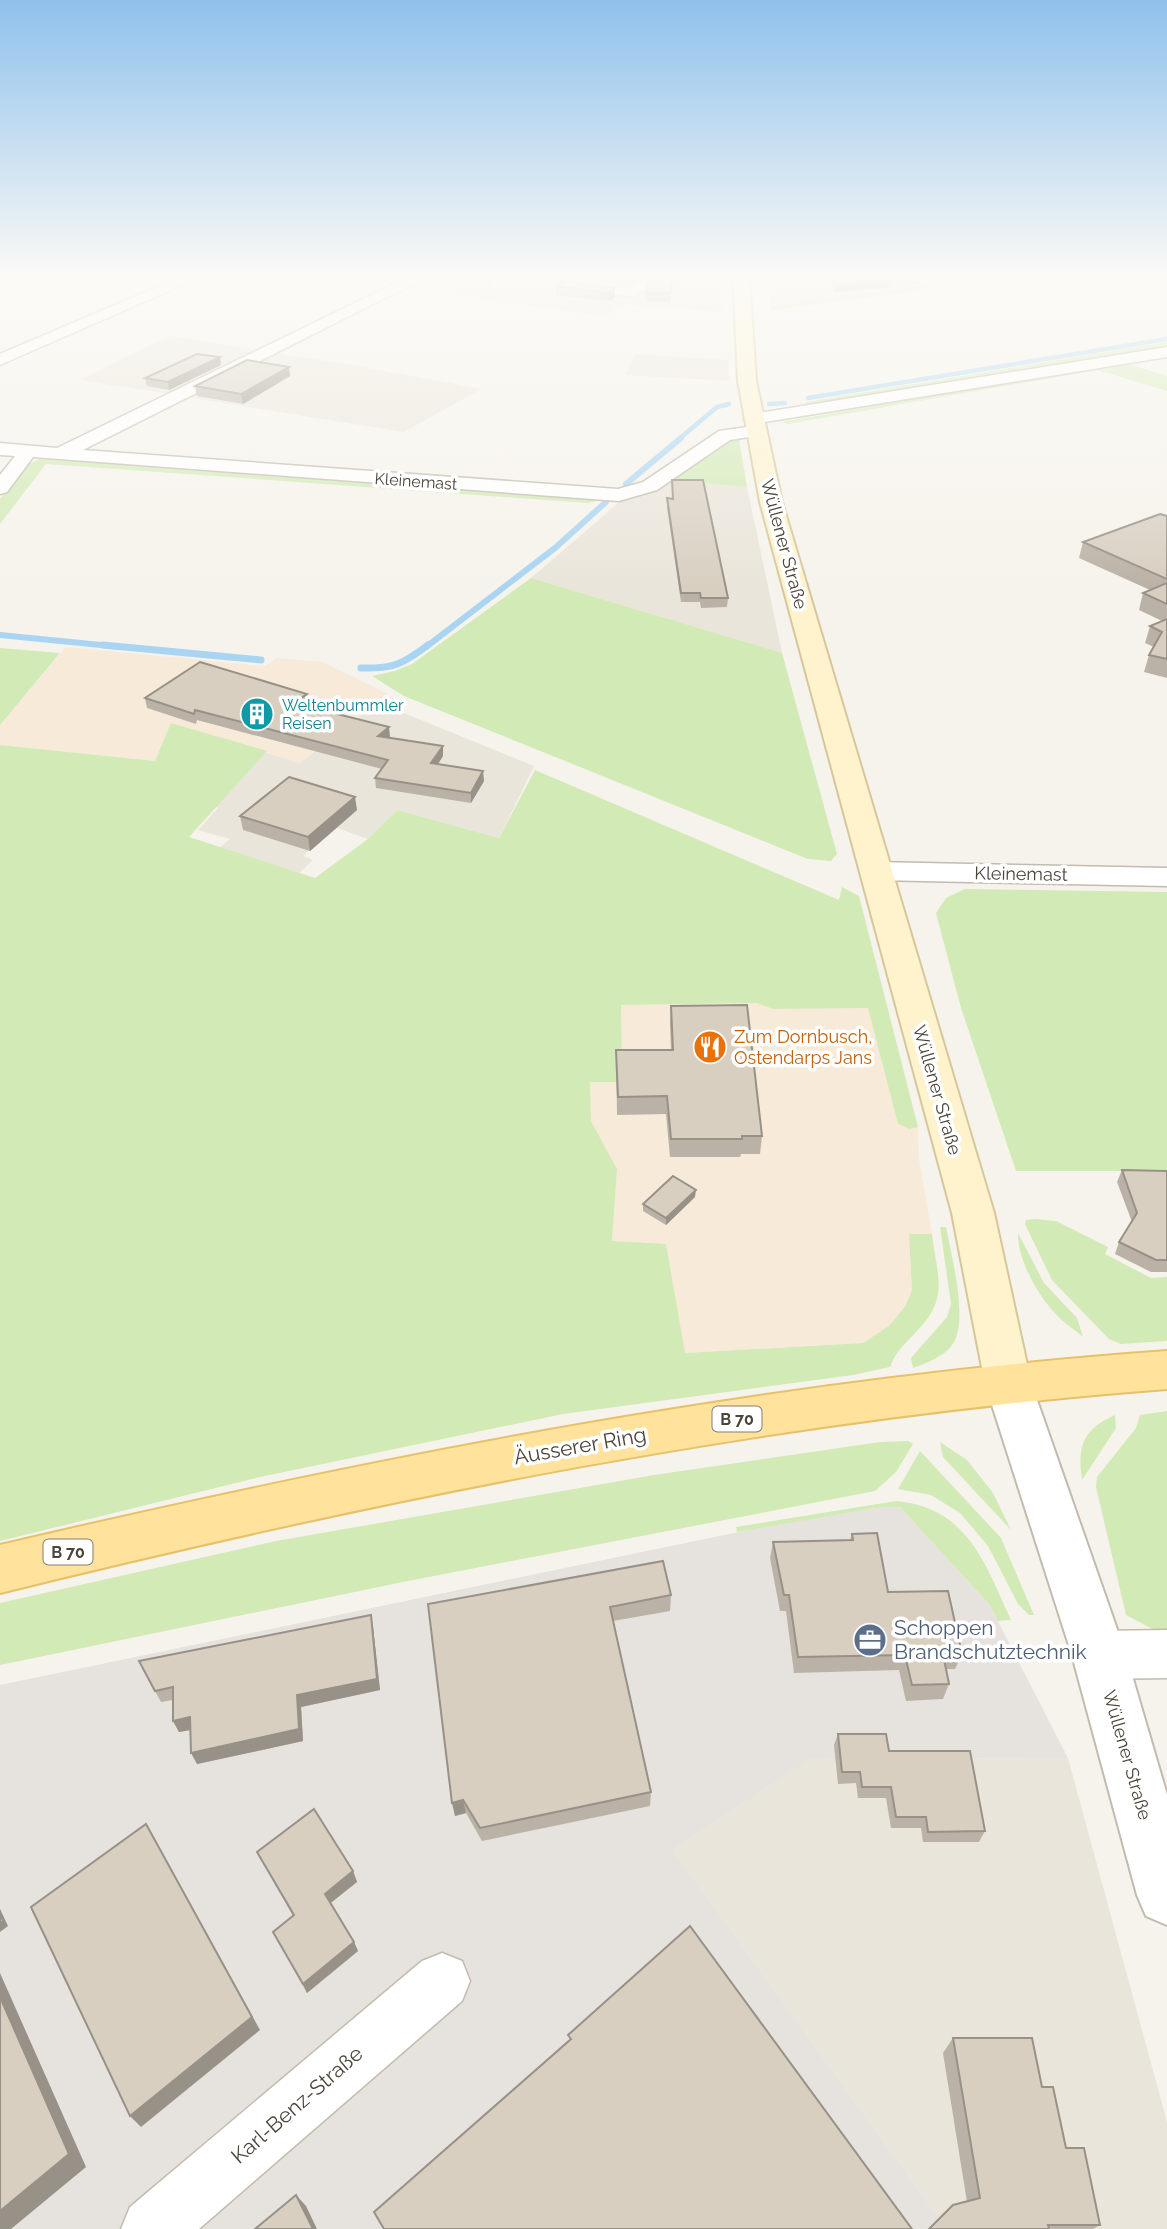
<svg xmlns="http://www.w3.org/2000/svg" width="1167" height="2229" viewBox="0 0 1167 2229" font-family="Raleway,sans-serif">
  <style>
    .residential { fill: #eae5da }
    .commercial { fill: #f7ead8 }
    .industrial { fill: #e6e2dd }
    .green { fill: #d2eab5 }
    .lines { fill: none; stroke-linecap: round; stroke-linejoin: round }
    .stream-far2 { stroke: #a9d4f2; stroke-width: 4.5 }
    .stream-far1 { stroke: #a9d4f2; stroke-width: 6 }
    .stream { stroke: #a9d4f2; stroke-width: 7 }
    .minor-casing { stroke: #c2bbae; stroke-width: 3 }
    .tertiary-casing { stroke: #c2bbae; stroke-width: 4 }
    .secondary-casing { stroke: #d6c79b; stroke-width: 4 }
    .primary-casing { stroke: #e6c16a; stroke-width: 4 }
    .minor { fill: #fff; fill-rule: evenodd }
    .tertiary { fill: #fff; fill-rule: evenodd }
    .secondary { fill: #fff3cd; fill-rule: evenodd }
    .primary { fill: #ffe39c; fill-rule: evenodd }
    .wall { fill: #bab2a6 }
    .shaded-wall { fill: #979187 }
    .building { fill: #d8cfc1; stroke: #979187; stroke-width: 2 }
    .labels { text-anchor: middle; stroke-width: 7; stroke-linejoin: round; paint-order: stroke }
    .far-street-label { font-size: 16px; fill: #4b4439; stroke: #fff }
    .far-culture-label { font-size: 16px; fill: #0d838f; stroke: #fff; text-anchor: start }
    .shield { fill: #fff; stroke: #817c74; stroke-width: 2 }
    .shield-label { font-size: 16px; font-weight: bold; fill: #4b4439 }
    .street-label { font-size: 18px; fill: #4b4439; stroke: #fff }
    .food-label { font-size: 18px; fill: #c56008; stroke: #fff; text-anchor: start }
    .near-street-label { font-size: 21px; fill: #4b4439; stroke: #fff }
    .near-service-label { font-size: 21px; fill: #4e5e75; stroke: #fff; text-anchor: start }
  </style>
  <rect width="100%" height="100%" fill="#f6f3ec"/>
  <g class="residential">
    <path d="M425,276H721V311L621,305L605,316L401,288Z"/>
    <path d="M768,276H959L915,287L771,307Z"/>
    <path d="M169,336L364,367L481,389L404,432L80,380Z"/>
    <path d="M635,354L728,360L729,381L626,375Z"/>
    <path d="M671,481L747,487L782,653L531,578L624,498Z"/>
    <path d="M377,702L534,766L499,838L397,810L368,839L337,828L303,856L313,860L293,879L214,852L230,839L198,830L218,808L211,802L257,750L300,763Z"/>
    <path d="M1068,1758L1167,2122V2229H947L673,1850L811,1759Z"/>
  </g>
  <g class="commercial">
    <path d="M66,647L265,666L277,658L323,662L388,694L300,763L172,723L156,761L0,745V725Z"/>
    <path d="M757,1003L773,1009L869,1008L898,1124L909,1129L918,1127L919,1159L932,1234L909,1235L912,1290L904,1306L890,1325L862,1343L684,1353L666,1245L612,1241L617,1169L591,1121L590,1082L617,1081L622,1067L621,1005Z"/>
  </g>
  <path class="industrial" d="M882,1507H900L989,1604L1068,1758L811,1759L673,1850L947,2229H0V1685L758,1528Z"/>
  <g class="green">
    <path d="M941,276H990L944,283L916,291L771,310V307L915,287L946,278Z"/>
    <path d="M1167,342V347L806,406V402Z"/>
    <path d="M1131,365L1167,376V391L1097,370L788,424L782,422L1094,367Z"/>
    <path d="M732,439H739L747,487L671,481Z"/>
    <path d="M56,456L593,498L596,501L588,503L46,464L0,524V499L26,465L40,459Z"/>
    <path d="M531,578L782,653L837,854L831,861L808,859L404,696L372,676L395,671L412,664Z"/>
    <path d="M0,648L60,653L0,725Z"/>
    <path d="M171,723L267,751L189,837L315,878L368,839L397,810L499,838L535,770L839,900L842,887L859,896L918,1127L909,1129L898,1124L868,1008L773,1009L757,1003L621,1005L622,1067L616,1082H590L591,1121L617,1169L612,1241L666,1244L685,1353L863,1343L890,1325L905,1306L912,1290L909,1234H932C937,1277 950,1298 916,1332C906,1343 895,1352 890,1367L853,1375L563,1414L260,1477L0,1541V745L155,761Z"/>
    <path d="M965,889L1167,892V1171H1016L961,1008L936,913L946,898Z"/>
    <path d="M1035,1219L1056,1221L1108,1247L1105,1254L1151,1278L1167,1277V1341L1121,1344L1109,1339L1052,1280L1025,1224L1026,1220Z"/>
    <path d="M940,1227H946C951,1254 968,1318 954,1342C946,1356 927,1363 913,1368L911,1358L947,1317L951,1304Z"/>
    <path d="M1018,1233L1044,1283L1077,1318L1083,1337C1074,1329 1062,1322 1054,1312C1037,1294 1017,1258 1018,1233Z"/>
    <path d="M1167,1411V1632H1158L1126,1615L1096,1487L1097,1477L1136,1428L1140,1415Z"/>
    <path d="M1115,1415L1116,1428L1082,1480C1077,1446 1083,1429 1115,1415Z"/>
    <path d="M908,1441L913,1444L896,1472L875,1491L403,1582L0,1665V1603L276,1541L654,1475L880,1442Z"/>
    <path d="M940,1442L967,1460L993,1493L1011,1530L943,1457Z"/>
    <path d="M920,1451L1001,1538L1034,1615H1029L1018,1604L988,1546L960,1513L931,1495L898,1489Z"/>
    <path d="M896,1501C967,1507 985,1563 1011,1620L998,1621L989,1604L900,1507H882L737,1532L736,1527Z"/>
  </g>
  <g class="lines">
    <g class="stream-far2">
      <path d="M808,398L1167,339"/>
      <path d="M769,404L785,403"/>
      <path d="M679,439L717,407L729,404"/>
    </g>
    <g class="stream-far1">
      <path d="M626,484L681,438"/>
      <path d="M0,635L121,647"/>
      <path d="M426,647L555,548L606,502"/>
    </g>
    <g class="stream">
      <path d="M103,645L261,660"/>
      <path d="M361,668C393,669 403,664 428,645"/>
    </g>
    <defs>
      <g id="minor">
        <path d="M183,276H203L0,365V354Z"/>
        <path d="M410,276H429L83,450L618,489L643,482L719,431L755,426L764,431L761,435L730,440L657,490L619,501L33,457L7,492L0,494V475L15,456L0,455V443L57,448Z"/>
        <path d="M648,276H665L634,297L578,290L571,286L578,282L631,288Z"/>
        <path d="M715,276H746L748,279L741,283Z"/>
        <path d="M1167,347V357L753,424L744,419L753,414Z"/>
        <path d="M875,862L1167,868V886L875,880L865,877L860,871L865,865Z"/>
        <path d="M1167,1630V1678L1099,1679L1082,1672L1075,1655L1082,1638L1099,1631Z"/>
        <path d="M442,1953L462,1961L470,1981L462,2001L199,2229H121L130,2207L422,1961Z"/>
      </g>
      <path id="tertiary" d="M1008,1364L1024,1369L1031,1383L1126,1655L1167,1795V1925L1146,1916L1137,1895L1072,1655L985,1383L992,1369Z"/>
      <path id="secondary" d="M733,276H749L756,381L782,502L994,1213L1031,1383L1024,1397L1008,1402L992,1397L985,1383L952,1213L760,502L738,381Z"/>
      <path id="primary" d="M1167,1351V1389C772,1419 384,1498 0,1593V1545C385,1455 772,1379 1167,1351Z"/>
    </defs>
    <use href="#minor" class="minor-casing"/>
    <use href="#tertiary" class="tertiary-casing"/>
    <use href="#secondary" class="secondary-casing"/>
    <use href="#primary" class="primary-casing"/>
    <use href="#minor" class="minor"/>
    <use href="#tertiary" class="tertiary"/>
    <use href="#secondary" class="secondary"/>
    <use href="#primary" class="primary"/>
  </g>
  <g class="wall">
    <path d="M441,276H500L488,284L441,278Z"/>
    <path d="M507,276H642L630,285L578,279L574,281L578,284L615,288V297L609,301L556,295V286L560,283Z"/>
    <path d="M656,276H682L677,284H672L670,302H646V293Z"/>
    <path d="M827,276H922L920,284H892L891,287L834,292Z"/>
    <path d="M220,357L221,365L169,390L147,386L145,378Z"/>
    <path d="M290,376L243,404L197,396L195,386Z"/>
    <path d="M672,480L728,598L727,607L701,608L700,602H681L667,507V498L672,499Z"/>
    <path d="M1167,516V678L1144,672L1149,655L1154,647L1145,643L1150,626L1162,621L1139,610L1143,593L1150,590L1079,558L1083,542Z"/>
    <path d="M307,694L308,700L342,710V716L390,737L389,738L443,756L438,764L484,781L471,803L376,788L375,778L382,769L197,720L196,724L147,708L145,698Z"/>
    <path d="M357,810L310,851L243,830L240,816Z"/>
    <path d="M671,1006L762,1136L760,1154H741L740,1157H670L666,1114L617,1115L616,1050H671L670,1023Z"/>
    <path d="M1122,1170L1167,1171V1272H1151L1115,1254L1119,1242L1132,1222L1117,1182Z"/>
    <path d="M695,1197L666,1225L643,1211V1204Z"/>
    <path d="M852,1534L888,1592L962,1654L955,1669H946L949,1684L943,1699L906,1701L899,1670L794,1673L786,1611H780L770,1558L773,1542L850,1540Z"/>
    <path d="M671,1595L670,1611L613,1621L651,1792L650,1806L482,1841L466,1813L455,1816L428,1604Z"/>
    <path d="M373,1627L380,1690L301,1707L303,1741L197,1764L190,1730L179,1732L173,1721V1700L161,1702L139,1661Z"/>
    <path d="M838,1734L985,1831L979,1842H923L921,1828H891L886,1798H858L856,1783L838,1784L834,1745Z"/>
    <path d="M257,1852L353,1871L357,1882L331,1903L354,1942L358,1951L307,1993L273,1932L293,1916Z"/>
    <path d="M953,2038L1042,2087L1066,2148L1100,2225L1093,2229H928L953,2205L967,2202L943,2053Z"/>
  </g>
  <g class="shaded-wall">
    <path d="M488,276H500L488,284Z"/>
    <path d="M569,276H578V279L569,284Z"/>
    <path d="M631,276H642L630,285Z"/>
    <path d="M677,276H682L677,284Z"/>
    <path d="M892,279L891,287L834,292L835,284Z"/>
    <path d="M615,288V297L609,301V293Z"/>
    <path d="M220,357L221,365L169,390L168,382Z"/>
    <path d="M289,367L290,376L243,404L241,394Z"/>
    <path d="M389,727L390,737L379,746L378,736Z"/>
    <path d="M443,746V756L432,773L431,763Z"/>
    <path d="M483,771L484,781L471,803V793Z"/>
    <path d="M355,797L357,810L310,851L308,837Z"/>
    <path d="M696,1190L695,1197L666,1225V1218Z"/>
    <path d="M371,1615L373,1627L380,1690L301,1707L303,1741L197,1764L191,1753L297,1695Z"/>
    <path d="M190,1717L196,1729L179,1732L173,1721Z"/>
    <path d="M463,1800L466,1813L455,1816L452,1803Z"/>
    <path d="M146,1824L260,2030L141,2127L130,2116Z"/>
    <path d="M353,1871L357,1882L329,1904L325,1894Z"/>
    <path d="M0,1909L8,1926L0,1932Z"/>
    <path d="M354,1942L358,1951L307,1993L303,1984Z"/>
    <path d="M0,1973L86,2167L11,2229H0Z"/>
    <path d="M296,2195L306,2206L317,2229H313Z"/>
  </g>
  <g class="building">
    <path d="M656,276H672L671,293H646L648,282Z"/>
    <path d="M832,276H892V279L835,284Z"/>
    <path d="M568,277L578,284L615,288L609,293L556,286Z"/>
    <path d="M197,354L220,357L168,382L145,378Z"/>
    <path d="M247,360L289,367L241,394L195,386Z"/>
    <path d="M672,480H703L728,598H701L700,593H681L667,498L673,499Z"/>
    <path d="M1160,514L1167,516V579L1083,542Z"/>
    <path d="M1167,583V604L1143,593Z"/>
    <path d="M1167,619V659L1149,655L1162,632L1150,626Z"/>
    <path d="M200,662L307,694L301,698L342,710L337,714L389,727L378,736L443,746L431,763L483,771L471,793L375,778L388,760L195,710L194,714L145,698Z"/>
    <path d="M289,777L355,797L308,837L240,816Z"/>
    <path d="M747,1005L762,1136H742V1139H671L667,1096L618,1097L616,1050H673L671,1006Z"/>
    <path d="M1122,1170L1167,1171V1260H1156L1119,1242L1137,1213Z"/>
    <path d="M673,1176L696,1190L666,1218L643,1204Z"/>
    <path d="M877,1533L888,1592L948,1591L962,1654H943L949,1684L912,1685L905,1655L798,1657L789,1595H784L773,1542L853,1540L852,1534Z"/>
    <path d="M663,1561L671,1595L610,1607L651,1792L480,1828L463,1800L452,1803L428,1604Z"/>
    <path d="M371,1615L377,1679L297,1695L299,1729L191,1753L190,1717L173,1721V1687L155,1691L139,1661Z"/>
    <path d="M838,1734H886L889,1751H970L985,1831L928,1832L926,1817H896L891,1787H862L860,1772H842Z"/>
    <path d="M314,1809L353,1871L325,1894L354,1942L303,1984L273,1932L294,1915L257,1852Z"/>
    <path d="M146,1824L252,2017L130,2116L31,1907Z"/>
    <path d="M0,1914L3,1921L0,1924Z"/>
    <path d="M690,1926L912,2229H384L374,2212L571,2039L568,2035Z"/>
    <path d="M0,1997L69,2154L0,2211Z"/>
    <path d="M953,2038H1032L1042,2087H1053L1066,2148H1084L1100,2225H1048L1049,2229H929L953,2205L980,2198Z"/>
    <path d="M296,2195L313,2229H255Z"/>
  </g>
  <linearGradient id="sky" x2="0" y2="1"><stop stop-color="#8fc1ec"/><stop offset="0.47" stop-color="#fbfaf6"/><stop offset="1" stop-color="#fbfaf6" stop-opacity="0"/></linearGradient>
  <rect width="1167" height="588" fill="url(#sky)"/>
  <defs>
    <symbol id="building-disc" viewBox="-11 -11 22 22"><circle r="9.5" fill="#0f9aa8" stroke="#fff"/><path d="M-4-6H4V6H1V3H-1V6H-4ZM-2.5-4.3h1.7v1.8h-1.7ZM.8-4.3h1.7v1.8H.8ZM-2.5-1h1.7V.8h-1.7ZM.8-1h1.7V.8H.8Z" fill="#fff"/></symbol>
    <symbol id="restaurant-disc" viewBox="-11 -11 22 22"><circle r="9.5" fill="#e8710a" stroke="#fff"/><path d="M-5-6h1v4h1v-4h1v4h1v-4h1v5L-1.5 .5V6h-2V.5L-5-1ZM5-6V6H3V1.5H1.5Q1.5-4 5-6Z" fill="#fff"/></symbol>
    <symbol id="office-disc" viewBox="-11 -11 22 22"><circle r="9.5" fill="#5c6f8a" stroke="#fff"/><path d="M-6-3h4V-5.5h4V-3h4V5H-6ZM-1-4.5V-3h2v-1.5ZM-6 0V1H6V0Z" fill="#fff"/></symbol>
  </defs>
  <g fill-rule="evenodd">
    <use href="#building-disc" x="238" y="695" width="38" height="38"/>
    <use href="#restaurant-disc" x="691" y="1028" width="38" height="38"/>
    <use href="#office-disc" x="851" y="1621" width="38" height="38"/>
  </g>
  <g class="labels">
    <g class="far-street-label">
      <text transform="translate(416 481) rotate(4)" y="6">Kleinemast</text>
    </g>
    <g class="far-culture-label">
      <text x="282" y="711">Weltenbummler<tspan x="282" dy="18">Reisen</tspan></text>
    </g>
    <g class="shield">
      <rect x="712.5" y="1406.5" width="49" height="25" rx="5"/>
      <rect x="43.5" y="1539.5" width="49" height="25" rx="5"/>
    </g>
    <g class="shield-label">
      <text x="737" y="1425">B 70</text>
      <text x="68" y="1558">B 70</text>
    </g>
    <g class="street-label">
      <text transform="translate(784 544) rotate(75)" y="6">Wüllener Straße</text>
      <text transform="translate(1021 874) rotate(1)" y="6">Kleinemast</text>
      <text transform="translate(937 1090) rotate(74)" y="6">Wüllener Straße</text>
      <text transform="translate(1127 1755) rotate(74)" y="6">Wüllener Straße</text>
    </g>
    <g class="food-label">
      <text x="734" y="1043">Zum Dornbusch,<tspan x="734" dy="21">Ostendarps Jans</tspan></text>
    </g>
    <g class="near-street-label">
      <text transform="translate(580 1446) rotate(-10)" y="7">Äusserer Ring</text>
      <text transform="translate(297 2105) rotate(-41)" y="7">Karl-Benz-Straße</text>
    </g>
    <g class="near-service-label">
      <text x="894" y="1635">Schoppen<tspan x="894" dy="24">Brandschutztechnik</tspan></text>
    </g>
  </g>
</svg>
